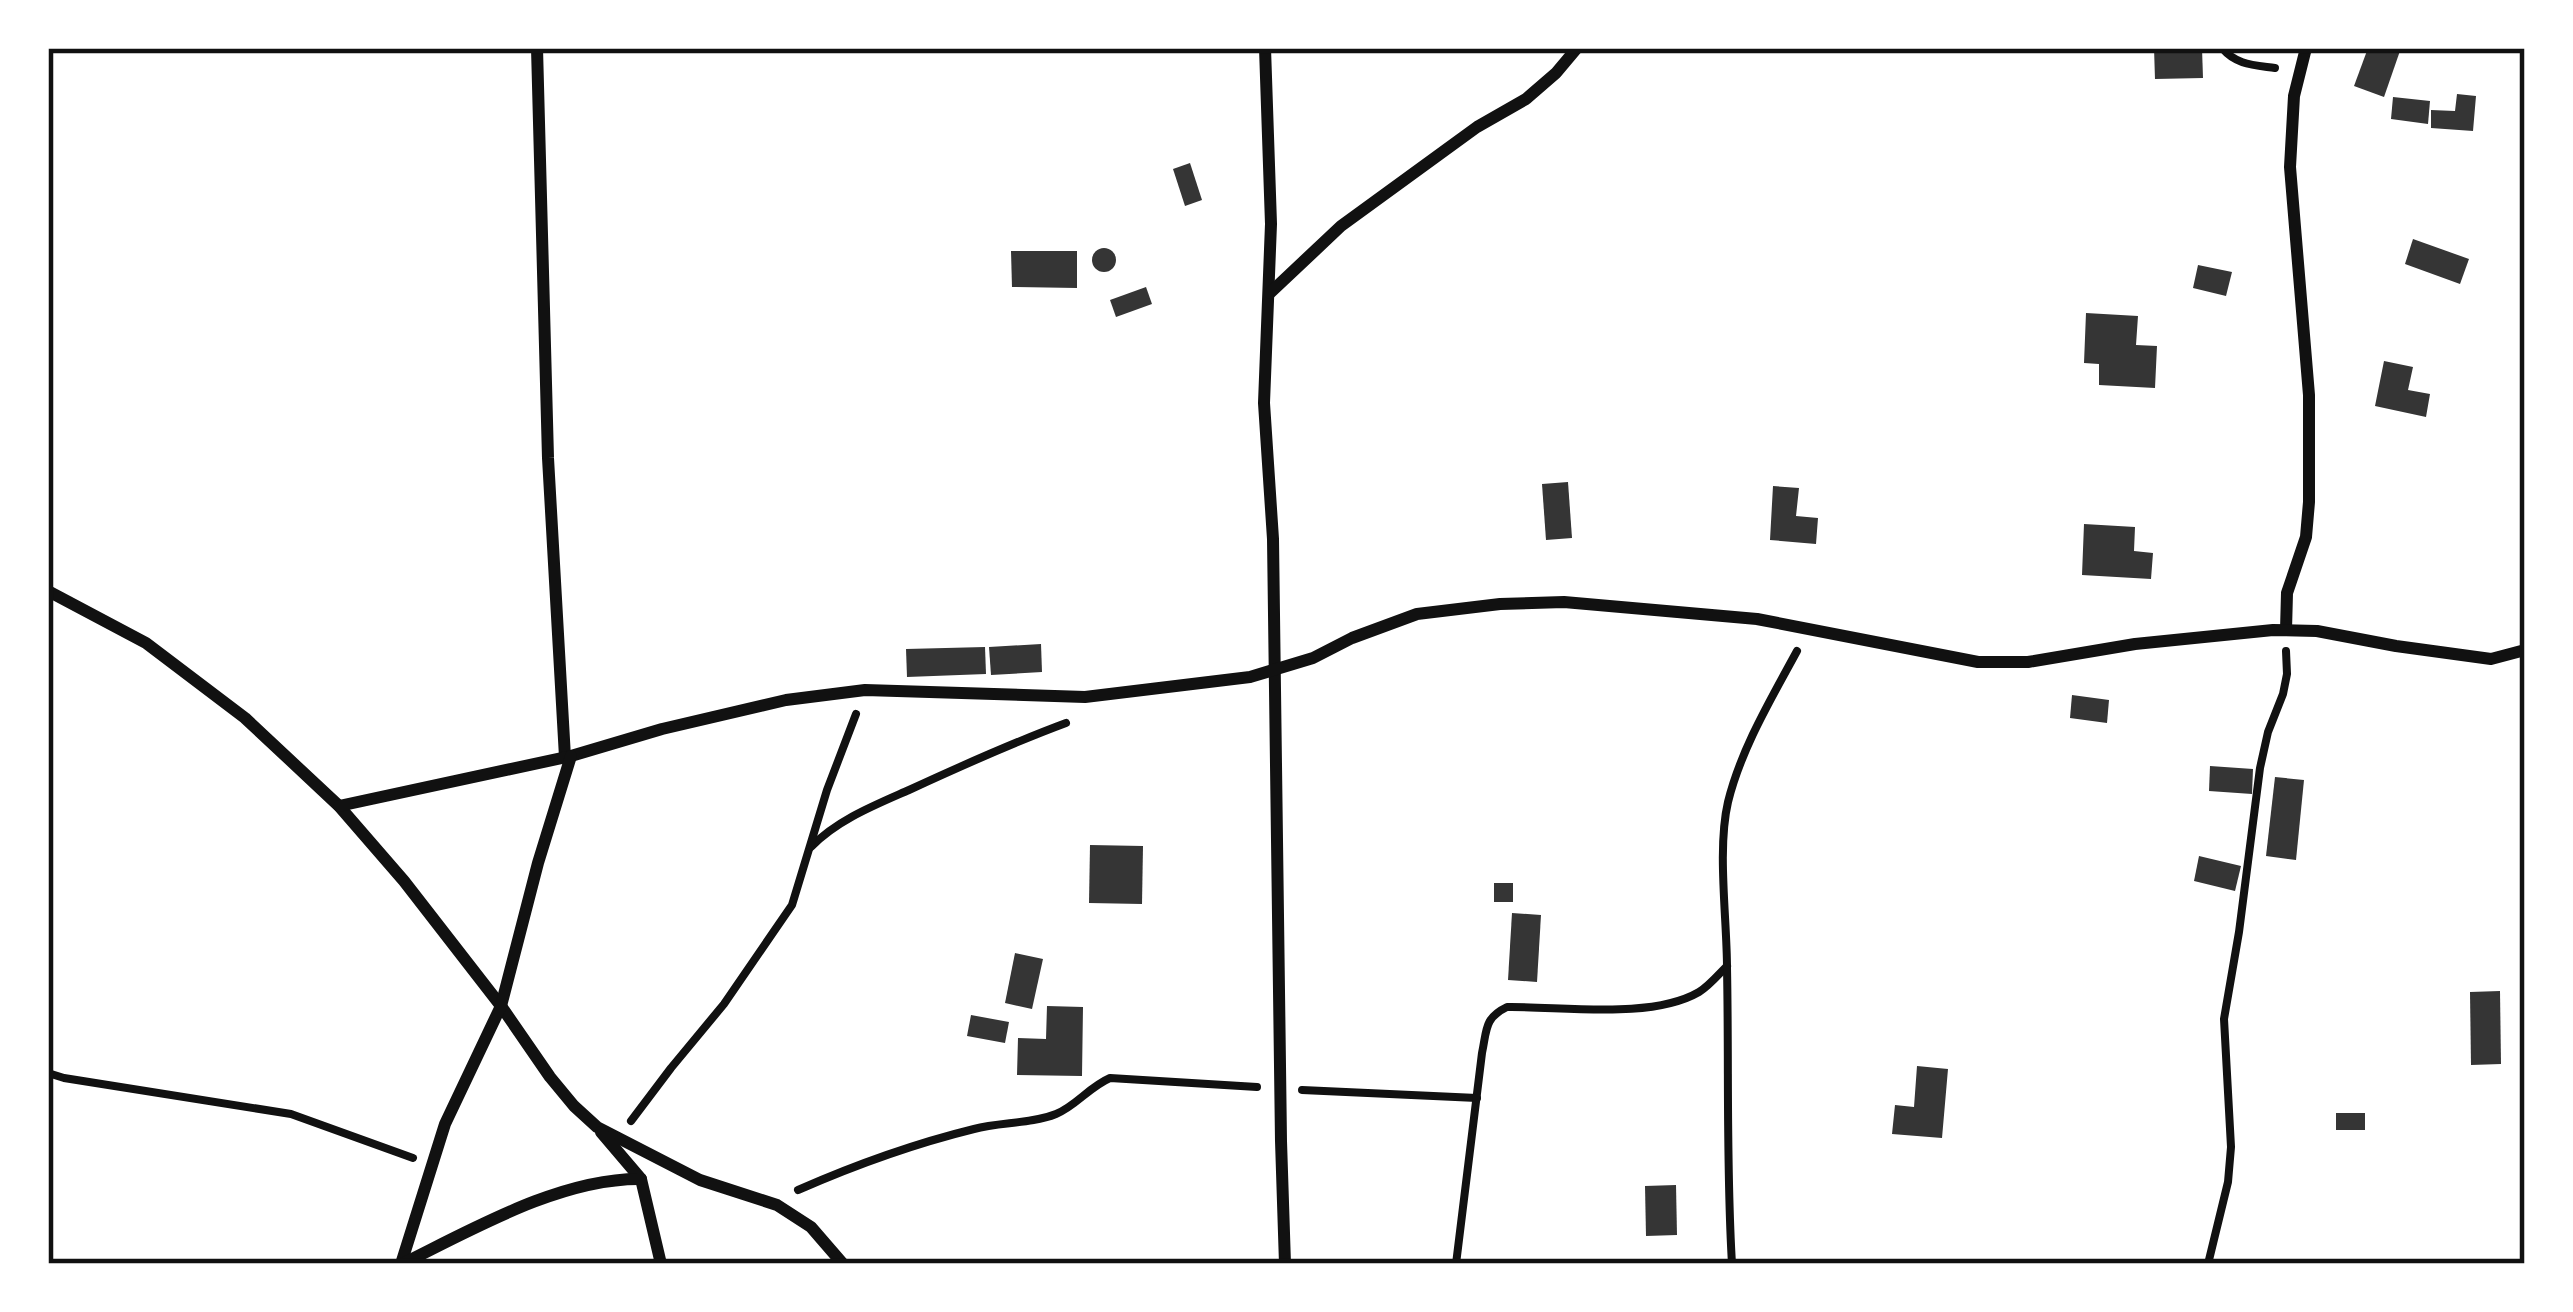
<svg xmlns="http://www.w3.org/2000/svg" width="2573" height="1312" viewBox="0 0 2573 1312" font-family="'Crimson Pro',serif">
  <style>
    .building { fill: #353535 }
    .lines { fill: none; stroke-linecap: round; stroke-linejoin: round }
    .path { stroke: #111; stroke-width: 8 }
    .minor { stroke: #111; stroke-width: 12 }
    .neatline { fill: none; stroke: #111; stroke-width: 4.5 }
  </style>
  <rect width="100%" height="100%" fill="#fff"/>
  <g class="building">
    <path d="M2154,48H2202L2203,78L2155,79Z"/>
    <path d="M2368,48H2401L2384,97L2354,86Z"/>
    <path d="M2457,94L2476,96L2473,131L2431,128V110L2455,111Z"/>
    <path d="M2393,97L2430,101L2428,124L2391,119Z"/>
    <path d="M1190,163L1202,200L1185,206L1173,169Z"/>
    <path d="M2413,239L2469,259L2460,284L2405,264Z"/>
    <circle cx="1104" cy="260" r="12"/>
    <path d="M1011,251H1077V288L1012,287Z"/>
    <path d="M2198,265L2232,272L2226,296L2193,288Z"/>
    <path d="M1146,287L1152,304L1116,317L1110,300Z"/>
    <path d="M2086,313L2138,316L2136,345L2157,346L2155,388L2099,385V364L2084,363Z"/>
    <path d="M2384,361L2413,367L2408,390L2430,394L2426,417L2375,406Z"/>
    <path d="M1568,482L1572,538L1546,540L1542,484Z"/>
    <path d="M1773,486L1799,488L1796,516L1818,518L1816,544L1770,540Z"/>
    <path d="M2084,524L2135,527L2134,551L2153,553L2151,579L2082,575Z"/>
    <path d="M1041,644L1042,672L991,675L989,647Z"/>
    <path d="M985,647L986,674L907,677L906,649Z"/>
    <path d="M2072,695L2109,700L2107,723L2070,718Z"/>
    <path d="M2210,766L2253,769L2252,794L2209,791Z"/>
    <path d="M2275,777L2304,780L2296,860L2266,856Z"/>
    <path d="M1090,845L1143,846L1142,904L1089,903Z"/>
    <path d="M2199,856L2241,866L2235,891L2194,881Z"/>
    <rect x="1494" y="883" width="19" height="19"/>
    <path d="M1512,913L1541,915L1537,982L1508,980Z"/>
    <path d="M1015,953L1043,959L1032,1009L1005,1003Z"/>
    <path d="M2500,991L2501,1064L2471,1065L2470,992Z"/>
    <path d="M1047,1006L1083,1007L1082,1076L1017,1075L1018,1038L1046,1039Z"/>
    <path d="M971,1015L1009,1022L1005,1043L967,1036Z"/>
    <path d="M1917,1066L1948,1069L1942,1138L1892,1134L1895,1105L1914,1107Z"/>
    <rect x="2336" y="1113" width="29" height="17"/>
    <path d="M1676,1185L1677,1235L1646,1236L1645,1186Z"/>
  </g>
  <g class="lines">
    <g class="path">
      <path d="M2222,48C2236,65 2254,65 2275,68"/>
      <path d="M811,847C837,820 875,805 909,790C961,766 1012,743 1066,723"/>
      <path d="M48,1073L64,1078L291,1114L413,1158"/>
      <path d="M1302,1090L1477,1098"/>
      <path d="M631,1121L671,1068L724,1004L792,905L827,790L856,714"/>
      <path d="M798,1190C855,1165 913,1144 974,1129C1000,1122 1031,1124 1056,1114C1076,1106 1089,1087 1110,1078L1257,1087"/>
      <path d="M1456,1264L1482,1053C1487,1030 1484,1018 1507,1007C1561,1006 1651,1020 1699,992C1709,986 1719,974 1727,966"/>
      <path d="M1732,1264C1726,1165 1729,1067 1727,968C1727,919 1717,849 1728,802C1741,749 1771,699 1797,651"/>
      <path d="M2208,1264L2228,1182L2231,1147L2224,1019L2239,932L2260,768L2268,732L2283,694L2287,674L2286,651"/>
    </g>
    <g class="minor">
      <path d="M537,48L548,458L565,757"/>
      <path d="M1265,48L1271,224L1264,403L1273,539L1281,1141L1285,1264"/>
      <path d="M1270,293L1341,226L1477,127L1526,99L1556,73L1577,48"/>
      <path d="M48,591L146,643L245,718L339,806L404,881L501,1006L550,1077L574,1106L597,1127L700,1180L777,1205L811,1227L843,1264"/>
      <path d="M2286,630L2287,593L2306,537L2309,502V395L2290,167L2294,96L2306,48"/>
      <path d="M339,806L571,756L662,729L786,700L865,690L1085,697L1250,677L1313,658L1352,638L1417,614L1500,604L1564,602L1757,619L1978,662H2028L2135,644L2273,630L2317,631L2396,646L2491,659L2525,650"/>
      <path d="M601,1132L641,1179L661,1264"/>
      <path d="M401,1264L445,1124L501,1006L538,863L571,756"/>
      <path d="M402,1264C473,1229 561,1178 641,1179"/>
    </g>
  </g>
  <rect width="2573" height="1312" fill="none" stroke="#ffffff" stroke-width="102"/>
  <rect x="51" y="51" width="2471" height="1210" class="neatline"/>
</svg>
